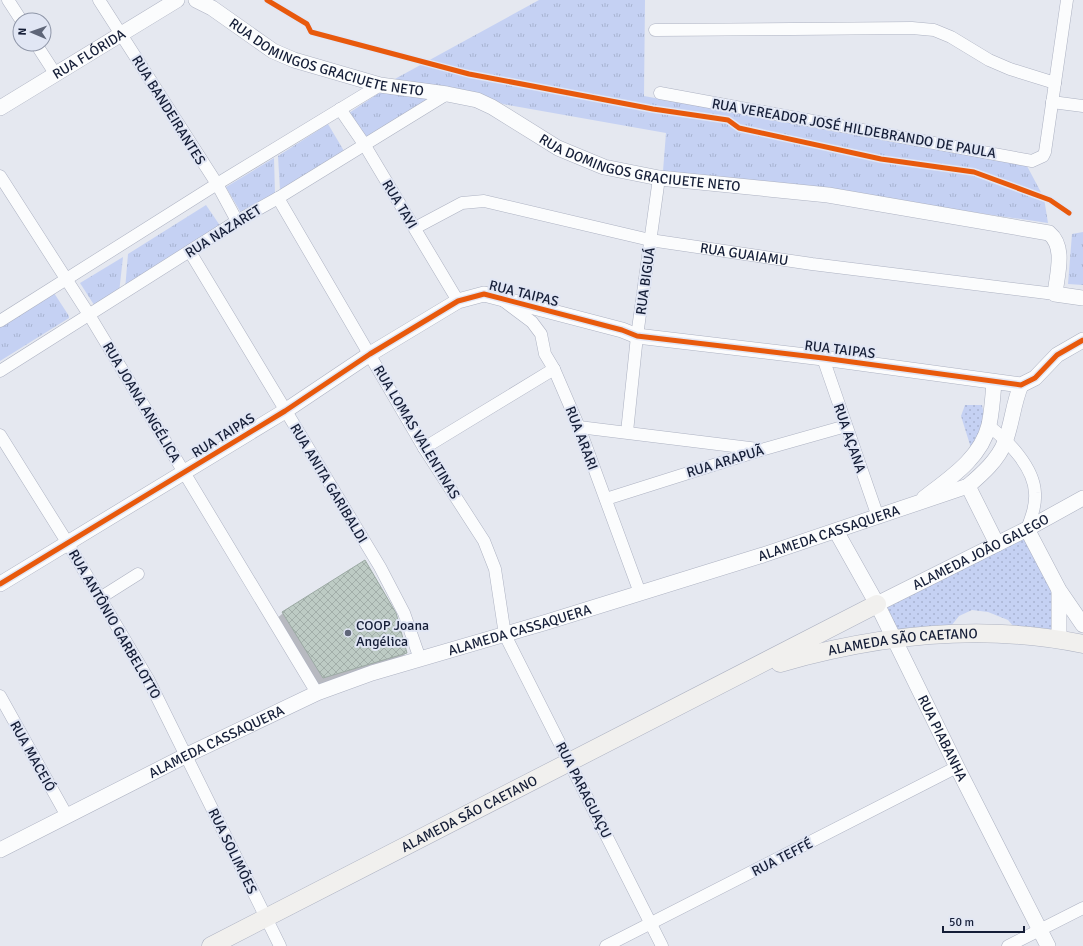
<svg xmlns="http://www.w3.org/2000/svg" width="1083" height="946" viewBox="0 0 1083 946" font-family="Signika,sans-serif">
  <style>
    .grass { fill: url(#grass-tufts) }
    .park { fill: url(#park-dots) }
    .shadow { fill: #0003 }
    .building { fill: url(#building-cross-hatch); stroke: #9caaa4 }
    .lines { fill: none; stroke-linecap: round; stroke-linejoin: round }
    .minor-casing { stroke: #adb2c2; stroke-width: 13 }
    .tertiary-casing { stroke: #adb2c2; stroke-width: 16 }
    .secondary-casing { stroke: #adb2c2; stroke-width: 19 }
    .minor { stroke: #fbfcfd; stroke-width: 12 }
    .tertiary { stroke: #fbfcfd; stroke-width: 15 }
    .secondary { stroke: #f1f0ee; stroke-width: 18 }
    .cycleway-casing { stroke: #e1e6f4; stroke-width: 8 }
    .cycleway { stroke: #e8590c; stroke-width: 5 }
    .poi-dot { fill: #5e6578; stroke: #e1e6f4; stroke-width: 1.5 }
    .labels { text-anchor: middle; stroke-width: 4; stroke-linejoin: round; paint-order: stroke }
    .street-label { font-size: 14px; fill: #151e37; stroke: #e1e6f4 }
    .poi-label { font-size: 14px; fill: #151e37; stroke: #e1e6f4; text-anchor: start }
  </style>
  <defs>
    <pattern id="grass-tufts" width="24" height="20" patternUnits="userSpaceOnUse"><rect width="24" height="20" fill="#c5d1f3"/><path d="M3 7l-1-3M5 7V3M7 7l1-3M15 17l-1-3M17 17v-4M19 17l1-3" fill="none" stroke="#a8b3d1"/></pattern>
    <pattern id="park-dots" width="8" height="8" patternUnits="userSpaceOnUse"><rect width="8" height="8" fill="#c5d1f3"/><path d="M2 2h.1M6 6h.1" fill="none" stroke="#a8b3d1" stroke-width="1.8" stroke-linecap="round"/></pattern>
    <pattern id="building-cross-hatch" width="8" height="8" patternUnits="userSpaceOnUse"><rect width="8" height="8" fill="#bdcbc4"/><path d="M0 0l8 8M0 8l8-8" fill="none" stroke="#a2aea9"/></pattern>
  </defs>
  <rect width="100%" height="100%" fill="#e5e8f0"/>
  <g class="grass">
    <path d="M539,0H645L644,96L1027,166L1044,198L1048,223L835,192L663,171L666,133L503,104L487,97L393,80Z"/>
    <path d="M388,92L429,98L365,138L349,113L379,93Z"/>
    <path d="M328,124L344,151L280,190L278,156Z"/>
    <path d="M274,158L275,194L241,213L226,187Z"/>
    <path d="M206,205L223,230L125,290L128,254Z"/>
    <path d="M1083,232V285L1068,284L1072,234Z"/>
    <path d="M123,257L119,293L96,308L80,283Z"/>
    <path d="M54,293L69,316V318L0,361V326Z"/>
  </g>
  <g class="park">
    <path d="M965,405H982L986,427L971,448L961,416Z"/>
    <path d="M1027,536L1056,588V636L1019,633L1008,620L988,612L972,610L959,616L947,631L895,634L881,606Z"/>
  </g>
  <path class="shadow" d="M283,613L406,653L398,661L314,686L274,621Z"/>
  <path class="building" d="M365,560L396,613L407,653L323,678L282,612Z"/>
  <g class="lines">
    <defs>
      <g id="minor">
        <path d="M8,0L21,20"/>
        <path d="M99,0L217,184L237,221"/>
        <path d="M655,30L912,28L934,30L951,37L989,60L1010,69L1055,83"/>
        <path d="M36,44L56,75"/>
        <path d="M660,93L1032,161L1043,156L1045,152L1067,0"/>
        <path d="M1052,102L1083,106"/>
        <path d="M340,109L364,144L458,301"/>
        <path d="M0,176L88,313L317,693"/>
        <path d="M278,198L424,448L484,541L495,569L505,635L662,946"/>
        <path id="s1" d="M415,228L462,203L484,201L650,240L812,264L1055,294"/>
        <path d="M190,252L380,567L404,613L420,659"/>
        <path d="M504,301L532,322L541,334L545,354L554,369L579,427L640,593"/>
        <path d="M0,321L217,184L380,85"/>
        <path d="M823,358L878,517"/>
        <path d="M0,371L237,221L278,198L447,94"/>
        <path d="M989,426C1008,441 1034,467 1035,493C1036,506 1031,518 1027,529"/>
        <path d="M579,427L758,449"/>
        <path d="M627,432L637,336L659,178"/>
        <path d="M0,435L67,542L148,679L280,946"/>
        <path d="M424,448L554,369"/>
        <path d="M606,499L761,450L846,426"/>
        <path d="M100,598L138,574"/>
        <path d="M0,696L67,816"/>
        <path d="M606,946L957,767"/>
        <path d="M1008,946L1083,908"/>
      </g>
      <g id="tertiary">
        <path id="s2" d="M196,0L212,8L273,51L294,60L380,85L447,94L477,100L492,107L558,148L604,167L659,178L828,195L1049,233C1066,247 1057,274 1055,294L1083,298"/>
        <path id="s3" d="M0,108L177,0"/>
        <path d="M968,486L997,544"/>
        <path d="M924,498C950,478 981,458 989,425C992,411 993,396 994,382"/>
        <path d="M1027,529L1059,590L1083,625"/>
        <path id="s4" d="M836,531L877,604L957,767L1048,946"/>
        <path d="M0,584L285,411L370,354L458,301L484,294L622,330L637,336L823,358L1021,385L1035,378L1057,355L1083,340"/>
        <path d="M1059,591V640"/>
        <path id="s5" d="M877,604L1027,529L1083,498"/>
        <path id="s6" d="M0,850L187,755L317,693L372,673L547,622L763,555L968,486C982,474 998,460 1005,442C1012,424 1013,404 1021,385"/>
      </g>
      <g id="secondary">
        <path id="s7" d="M780,663C878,635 982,623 1083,644"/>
        <path id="s8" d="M211,946L877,604"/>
      </g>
    </defs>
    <use href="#minor" class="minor-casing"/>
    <use href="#tertiary" class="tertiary-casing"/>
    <use href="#secondary" class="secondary-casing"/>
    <use href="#minor" class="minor"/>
    <use href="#tertiary" class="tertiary"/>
    <use href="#secondary" class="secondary"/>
    <defs>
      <g id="cycleway">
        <path d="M267,0L307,24L311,32L469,74L653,109L728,120L739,128L881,159L974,172L1050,200L1069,213"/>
        <path d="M0,584L285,411L370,354L458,301L484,294L622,330L637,336L823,358L1021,385L1035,378L1057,355L1083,340"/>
      </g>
    </defs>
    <use href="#cycleway" class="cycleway-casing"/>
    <use href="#cycleway" class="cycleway"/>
  </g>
  <circle class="poi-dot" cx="348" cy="633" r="4"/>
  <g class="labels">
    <g class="street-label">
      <text dy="5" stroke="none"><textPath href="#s2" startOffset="145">RUA DOMINGOS GRACIUETE NETO</textPath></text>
      <text dy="5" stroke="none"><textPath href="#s3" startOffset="104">RUA FLÓRIDA</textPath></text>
      <text transform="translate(169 110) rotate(58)" y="5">RUA BANDEIRANTES</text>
      <text transform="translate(854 128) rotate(10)" y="5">RUA VEREADOR JOSÉ HILDEBRANDO DE PAULA</text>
      <text dy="5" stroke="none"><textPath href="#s2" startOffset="481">RUA DOMINGOS GRACIUETE NETO</textPath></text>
      <text transform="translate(400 204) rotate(59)" y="5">RUA TAYI</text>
      <text transform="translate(223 231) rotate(-32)" y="5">RUA NAZARET</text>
      <text dy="5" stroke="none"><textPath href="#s1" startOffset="341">RUA GUAIAMU</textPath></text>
      <text transform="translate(645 281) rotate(-82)" y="5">RUA BIGUÁ</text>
      <text transform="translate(524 293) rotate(14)" y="5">RUA TAIPAS</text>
      <text transform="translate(840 349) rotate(7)" y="5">RUA TAIPAS</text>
      <text transform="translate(142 402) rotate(59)" y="5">RUA JOANA ANGÉLICA</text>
      <text transform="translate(417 432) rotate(59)" y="5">RUA LOMAS VALENTINAS</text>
      <text transform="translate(223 435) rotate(-32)" y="5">RUA TAIPAS</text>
      <text transform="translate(582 438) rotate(69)" y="5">RUA ARARI</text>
      <text transform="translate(850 438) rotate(71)" y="5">RUA AÇANA</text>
      <text transform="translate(725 461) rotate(-17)" y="5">RUA ARAPUÃ</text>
      <text transform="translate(329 483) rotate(59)" y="5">RUA ANITA GARIBALDI</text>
      <text dy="5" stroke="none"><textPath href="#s6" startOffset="890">ALAMEDA CASSAQUERA</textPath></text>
      <text dy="5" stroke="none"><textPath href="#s5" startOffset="116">ALAMEDA JOÃO GALEGO</textPath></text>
      <text transform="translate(115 624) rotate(60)" y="5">RUA ANTÔNIO GARBELOTTO</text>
      <text dy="5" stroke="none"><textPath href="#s6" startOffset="566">ALAMEDA CASSAQUERA</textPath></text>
      <text dy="5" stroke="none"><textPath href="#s7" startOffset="125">ALAMEDA SÃO CAETANO</textPath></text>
      <text dy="5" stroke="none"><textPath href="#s4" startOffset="233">RUA PIABANHA</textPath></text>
      <text dy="5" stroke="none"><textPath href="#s6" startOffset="242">ALAMEDA CASSAQUERA</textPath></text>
      <text transform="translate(33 756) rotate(61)" y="5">RUA MACEIÓ</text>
      <text transform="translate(584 790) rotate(63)" y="5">RUA PARAGUAÇU</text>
      <text dy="5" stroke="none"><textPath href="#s8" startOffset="290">ALAMEDA SÃO CAETANO</textPath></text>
      <text transform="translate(233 851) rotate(64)" y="5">RUA SOLIMÕES</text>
      <text transform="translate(782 857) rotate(-27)" y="5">RUA TEFFÉ</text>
    </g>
    <g class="poi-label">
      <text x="356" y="630">COOP Joana<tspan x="356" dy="16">Angélica</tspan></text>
    </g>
  </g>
  <g transform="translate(32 32) rotate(272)"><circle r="19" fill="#e1e6f4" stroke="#8f96a8"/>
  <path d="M0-3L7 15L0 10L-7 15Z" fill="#5e6578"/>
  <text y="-6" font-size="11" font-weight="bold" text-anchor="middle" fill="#151e37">N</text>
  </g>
  <path d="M943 926v6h81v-6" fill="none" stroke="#151e37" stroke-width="2"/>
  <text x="949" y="926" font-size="12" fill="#151e37" stroke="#e1e6f4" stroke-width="3" paint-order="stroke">50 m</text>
</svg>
